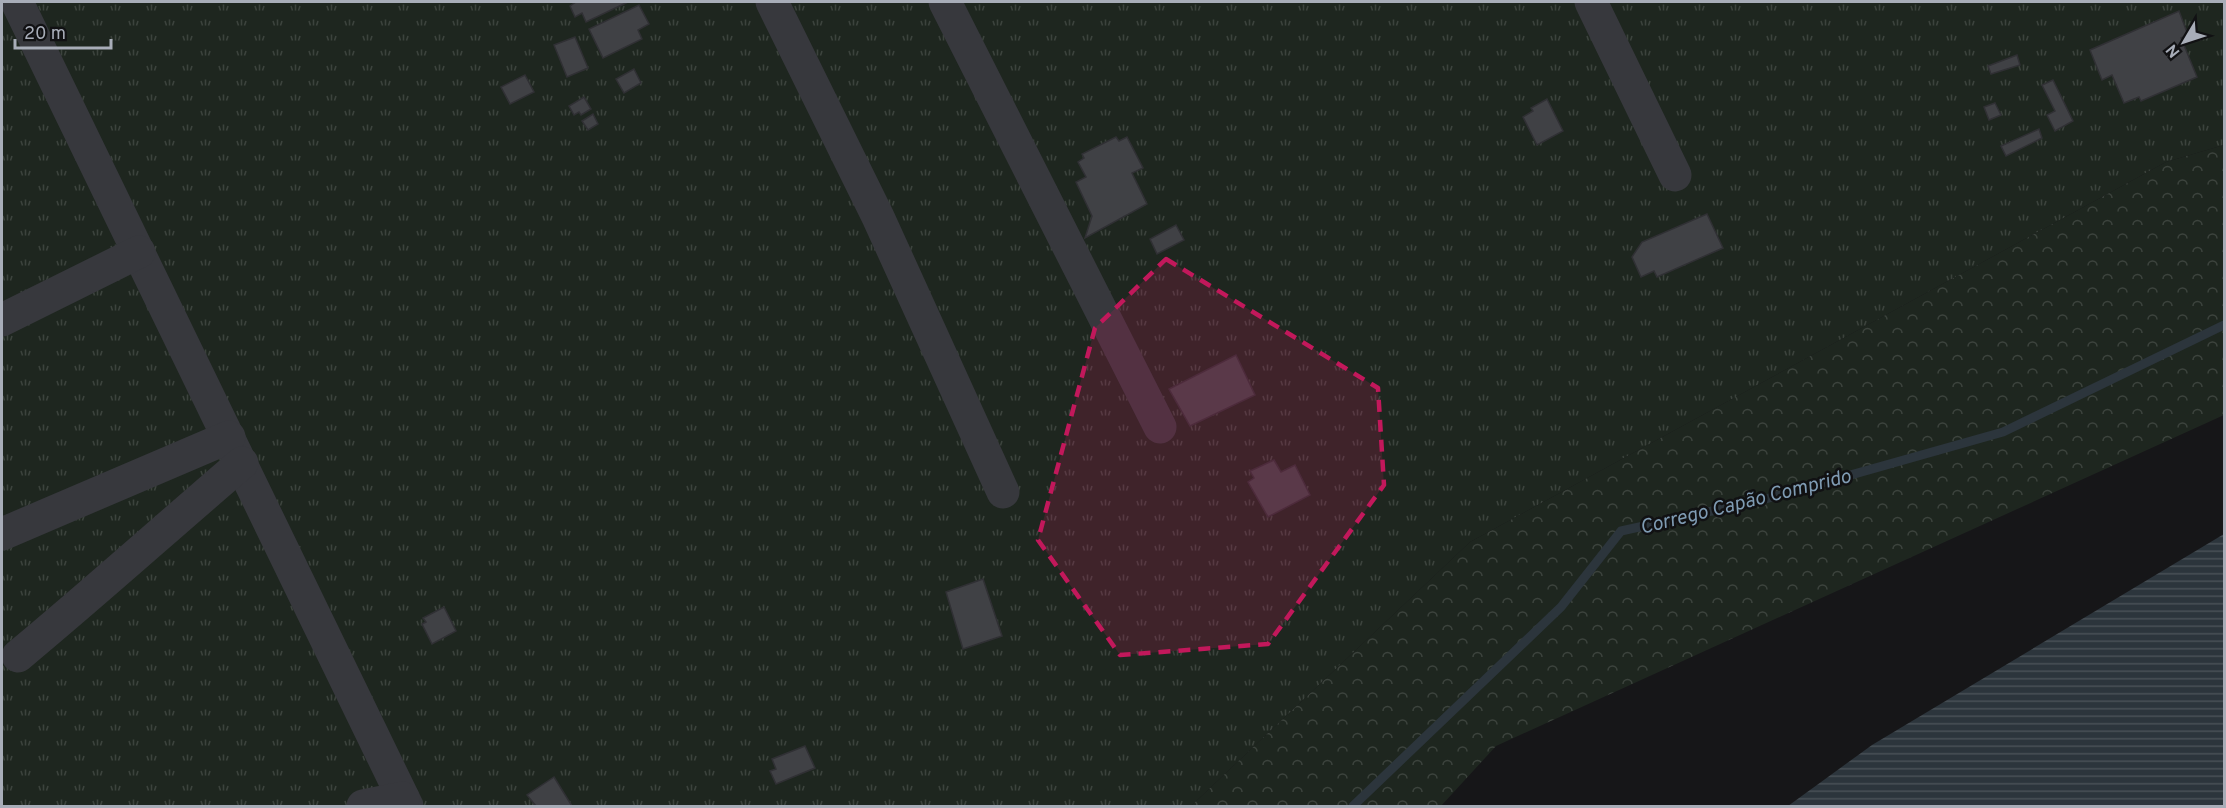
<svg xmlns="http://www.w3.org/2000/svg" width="2226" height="808" viewBox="0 0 2226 808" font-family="Overpass,sans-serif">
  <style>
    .grass { fill: url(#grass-tufts) }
    .forest { fill: url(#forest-crowns) }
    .water { fill: url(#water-rules) }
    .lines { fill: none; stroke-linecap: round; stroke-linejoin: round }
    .stream { stroke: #2c353c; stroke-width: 9 }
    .building { fill: #404145; stroke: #303034; stroke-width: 1.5 }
    .minor { stroke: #37383d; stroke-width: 33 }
    .marked { fill: #c2185b; fill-opacity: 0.2; stroke: #c2185b; stroke-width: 4.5; stroke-dasharray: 12 8; stroke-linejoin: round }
    .labels { text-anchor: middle; stroke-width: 5; stroke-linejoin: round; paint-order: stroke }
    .water-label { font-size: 20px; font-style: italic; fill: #7f9bb3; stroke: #111113 }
  </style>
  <defs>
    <pattern id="grass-tufts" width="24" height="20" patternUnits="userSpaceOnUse" patternTransform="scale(1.5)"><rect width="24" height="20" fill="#1e261f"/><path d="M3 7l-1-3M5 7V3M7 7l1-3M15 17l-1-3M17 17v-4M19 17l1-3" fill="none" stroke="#3c433d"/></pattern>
    <pattern id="forest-crowns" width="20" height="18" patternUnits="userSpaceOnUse" patternTransform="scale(1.5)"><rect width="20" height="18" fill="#1e261f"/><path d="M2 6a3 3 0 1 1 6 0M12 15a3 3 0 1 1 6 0" fill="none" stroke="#3c433d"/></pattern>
    <pattern id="water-rules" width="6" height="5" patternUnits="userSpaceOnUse" patternTransform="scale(1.5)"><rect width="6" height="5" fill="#2c353c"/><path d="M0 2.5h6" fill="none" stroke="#485056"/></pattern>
  </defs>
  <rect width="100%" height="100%" fill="#161618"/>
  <path class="grass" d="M2,2H2224V145L2166,162L1470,542L1191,806H2Z"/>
  <path class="forest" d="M2224,145V415L1496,746L1441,806H1191L1470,542L2166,162Z"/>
  <path class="water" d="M2224,534V806H1788L1872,745Z"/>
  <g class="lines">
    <path class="stream" d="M1353,806L1561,607L1621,531L1762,500L2003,432L2224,325"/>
  </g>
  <g class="building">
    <path d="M576,2H628L586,22L582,13L575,17L570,6Z"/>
    <path d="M639,5L649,24L638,30L642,39L603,58L589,29Z"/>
    <path d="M2179,11L2188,35L2181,38L2197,77L2141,101L2139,97L2124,103L2112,75L2102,80L2090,50Z"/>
    <path d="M575,37L588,68L567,77L554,45Z"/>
    <path d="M2017,55L2020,65L1991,74L1988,66Z"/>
    <path d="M634,69L641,83L624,93L616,79Z"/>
    <path d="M525,75L534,92L510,104L501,87Z"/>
    <path d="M2053,80L2073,121L2055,131L2047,115L2055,111L2042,85Z"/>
    <path d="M584,97L591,109L581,115L579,112L574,115L569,106Z"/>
    <path d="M1547,99L1563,131L1537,145L1523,117L1533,111L1531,108Z"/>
    <path d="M1995,103L2001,115L1989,120L1984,107Z"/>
    <path d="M593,114L598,124L588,130L582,121Z"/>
    <path d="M2039,129L2042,138L2006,156L2001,146Z"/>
    <path d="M1116,137L1119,141L1127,137L1143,168L1132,173L1147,204L1085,238L1092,216L1076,182L1086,177L1078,162L1084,158L1082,154Z"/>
    <path d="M1707,214L1723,248L1657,277L1654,271L1641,277L1632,257L1642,242Z"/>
    <path d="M1176,225L1184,240L1157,254L1150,239Z"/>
    <path d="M1236,355L1255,395L1190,426L1169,389Z"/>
    <path d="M1274,460L1281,472L1295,465L1310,495L1268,517L1248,482L1254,478L1250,471Z"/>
    <path d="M983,579L1002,636L963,649L946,592Z"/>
    <path d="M444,607L456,631L432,644L422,624L426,622L423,618Z"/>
    <path d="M805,746L815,768L776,784L770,771L776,769L772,759Z"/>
    <path d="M554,777L572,806H536L527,795Z"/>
  </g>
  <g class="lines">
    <g class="minor">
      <path d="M17,2L407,806"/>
      <path d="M772,2L878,217L1003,492"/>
      <path d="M945,2L1160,427"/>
      <path d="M1591,2L1675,175"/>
      <path d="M2,320L139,252"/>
      <path d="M2,534L229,437"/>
      <path d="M18,656C94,593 167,527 242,463"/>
      <path d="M363,806L403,798"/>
    </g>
  </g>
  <path class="marked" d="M1166,259L1378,388L1384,485L1268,644L1120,655L1038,540L1095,328Z"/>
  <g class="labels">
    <g class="water-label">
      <text transform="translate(1745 501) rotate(-14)" y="7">Corrego Capão Comprido</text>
    </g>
  </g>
  <rect width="2226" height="808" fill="none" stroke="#a8adb8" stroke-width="6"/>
  <g transform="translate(2184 42) rotate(231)" stroke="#111113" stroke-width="4.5" paint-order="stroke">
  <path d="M0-4.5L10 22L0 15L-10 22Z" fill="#a8adb8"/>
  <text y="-9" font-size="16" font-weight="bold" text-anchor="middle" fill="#a8adb8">N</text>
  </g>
  <path d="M15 39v9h96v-9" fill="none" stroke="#a8adb8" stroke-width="3"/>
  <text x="24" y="39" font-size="18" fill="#a8adb8" stroke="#111113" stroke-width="4.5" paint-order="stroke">20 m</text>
</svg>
